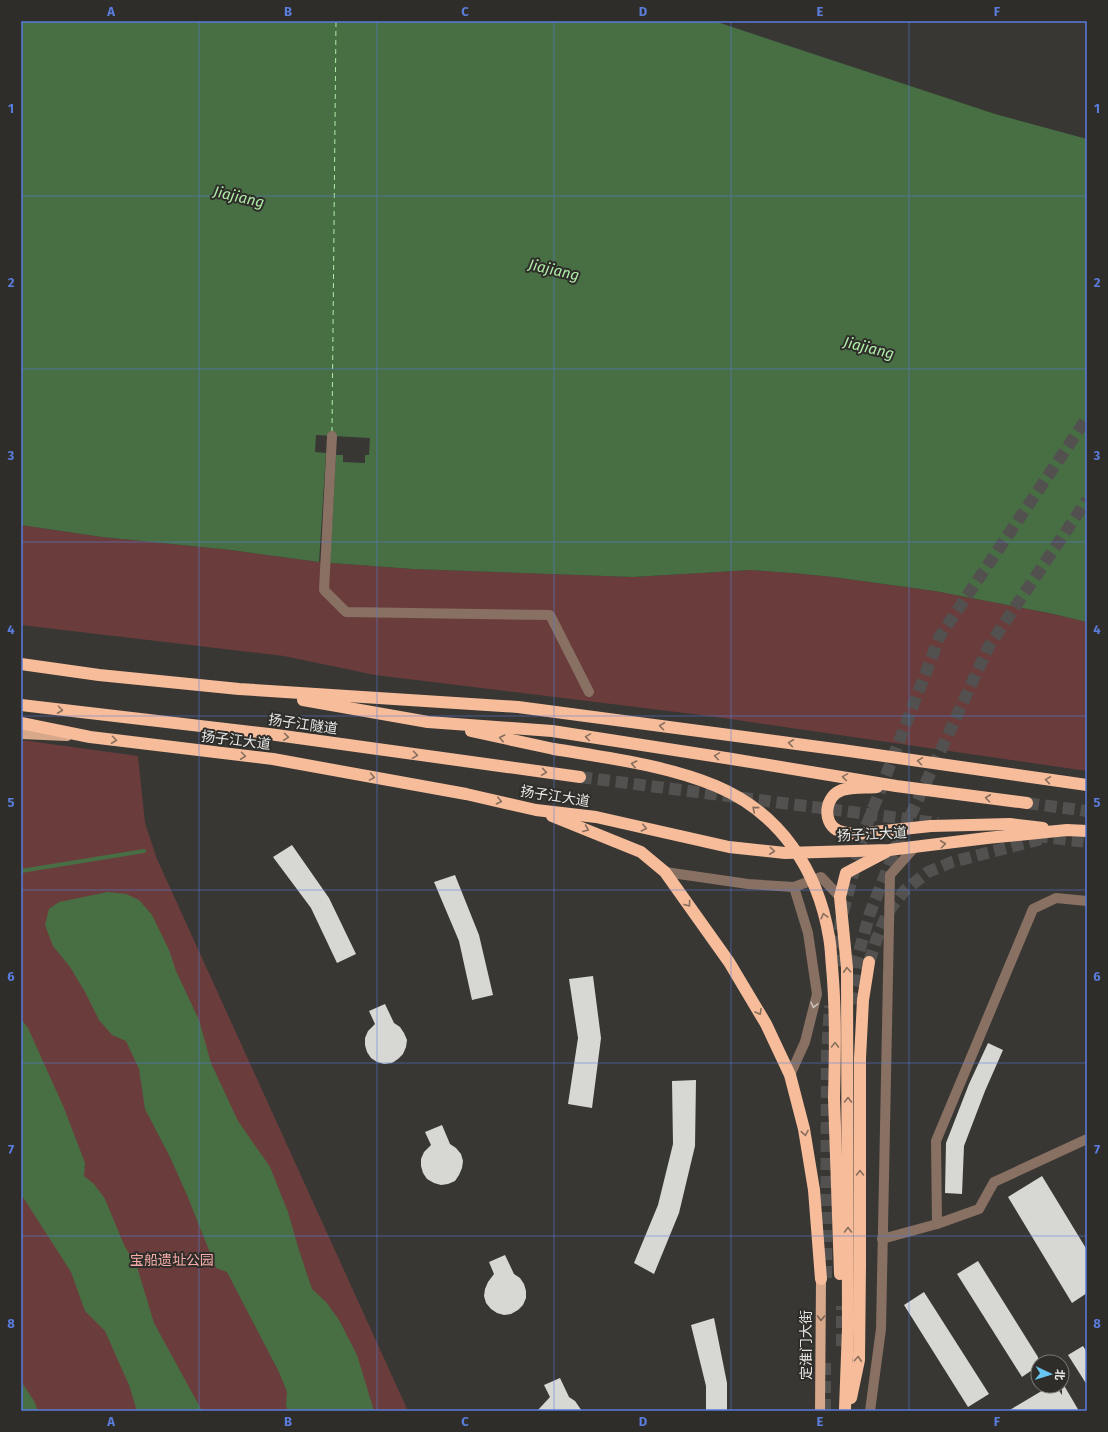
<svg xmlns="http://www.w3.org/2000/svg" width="1108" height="1432" viewBox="0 0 1108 1432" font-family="'Fira Sans','Noto Sans SC',sans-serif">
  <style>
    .green { fill: #6a3d3c }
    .water { fill: #486f43 }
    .pier { fill: #383734 }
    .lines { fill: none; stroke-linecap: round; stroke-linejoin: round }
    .stream { stroke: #486f43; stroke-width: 4 }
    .ferry { stroke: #afeca7; stroke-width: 1; stroke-dasharray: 5 4; stroke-linecap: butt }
    .building { fill: #d7d7d4 }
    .highway-tunnel { stroke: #52514f; stroke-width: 12; stroke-dasharray: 12 6; stroke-linecap: butt }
    .minor { stroke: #887062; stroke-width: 10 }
    .major { stroke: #d8a88b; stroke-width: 10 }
    .highway { stroke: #f7bd9b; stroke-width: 12 }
    .highway-bridge { stroke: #f7bd9b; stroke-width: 12 }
    .oneway { stroke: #886e5d }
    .oneway2 { stroke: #cac3be }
    .oneway3 { stroke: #7a6456 }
    .grid { fill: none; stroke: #5a7cdc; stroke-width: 1; stroke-opacity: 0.55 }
    .labels { text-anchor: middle; stroke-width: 4; stroke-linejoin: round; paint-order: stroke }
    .street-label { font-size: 14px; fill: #e7e7e5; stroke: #2e2d2a }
    .park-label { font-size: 14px; fill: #f6aba7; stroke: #2e2d2a }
    .water-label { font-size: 15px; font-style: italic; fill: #afeca7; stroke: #2e2d2a }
    .neatline { fill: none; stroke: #5a7cdc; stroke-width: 1.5 }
    .grid-label { font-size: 13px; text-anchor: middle; font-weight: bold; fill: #5a7cdc }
  </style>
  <rect width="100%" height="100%" fill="#383734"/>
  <g class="green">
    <path d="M21,525L102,537L231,550L319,562L413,569L633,577L751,570L792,573L833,577L935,591L1049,613L1087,622V771L709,716L375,675L284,656L21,625Z"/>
    <path d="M21,740L138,756L145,823L157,859L408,1411H21Z"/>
  </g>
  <g class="water">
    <path d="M21,21H714L995,114L1087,139V622L1049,613L935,591L833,577L792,573L751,570L633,577L413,569L319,562L231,550L102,537L21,525Z"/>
    <path d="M108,892L126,894L139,900L152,915L169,950L176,971L199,1020L211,1063L238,1121L270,1167L288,1212L298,1247L312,1289L326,1302L339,1320L357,1355L374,1411H288L286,1405L287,1392L279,1372L227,1272L216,1268L187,1195L170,1157L145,1109L139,1069L126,1041L112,1035L99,1020L85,992L70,967L53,946L45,925L49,909L59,902Z"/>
    <path d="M21,1019L28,1028L64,1108L85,1163L84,1176L94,1184L105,1199L124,1245L137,1267L154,1323L202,1411H137L129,1385L105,1331L85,1311L71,1272L21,1194Z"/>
    <path d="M21,1381L34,1401L38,1411H21Z"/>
  </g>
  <path class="pier" d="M316,435L370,438L369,455H365V463L343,462V455H336L330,562H319L326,453L315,452Z"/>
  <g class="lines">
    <path class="stream" d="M21,871L144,851"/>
    <path class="ferry" d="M332,432L336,21"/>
  </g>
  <g class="building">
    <path d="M292,845L329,898L356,954L337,963L311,908L273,857Z"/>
    <path d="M455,875L479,935L493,995L472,1000L459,941L434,882Z"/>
    <path d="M593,976L601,1038L592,1108L568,1104L578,1038L569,979Z"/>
    <path d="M385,1004L394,1023L400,1027L404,1033L407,1040L406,1047L403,1054L398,1059L392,1063L384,1064L377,1062L371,1058L367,1052L365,1045V1038L368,1031L375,1024L369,1011Z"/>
    <path d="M988,1043L1003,1050L985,1091L964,1146L962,1194L945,1193L946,1143L969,1084Z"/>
    <path d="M696,1080L695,1146L679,1213L654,1274L634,1263L658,1205L673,1144L672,1081Z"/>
    <path d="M442,1125L450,1144L456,1148L461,1154L463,1161L462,1168L459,1175L455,1181L448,1184L441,1185L434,1183L427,1179L423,1173L421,1166V1159L424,1152L431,1145L425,1132Z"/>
    <path d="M1042,1176L1087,1250V1293L1072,1303L1008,1197Z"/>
    <path d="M505,1255L514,1274L520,1278L524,1284L526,1291V1298L523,1305L518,1310L511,1314L504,1315L497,1313L491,1309L486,1303L484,1296L485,1289L488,1282L494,1274L489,1262Z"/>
    <path d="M978,1261L1038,1357V1366L1022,1377L957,1274Z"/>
    <path d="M924,1292L989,1394L968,1407L904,1305Z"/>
    <path d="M714,1318L727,1383V1411H706V1386L691,1325Z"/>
    <path d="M1083,1346L1087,1352V1385L1068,1355Z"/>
    <path d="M560,1378L569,1397L575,1401L582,1411H537L550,1397L544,1385Z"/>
    <path d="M1062,1382L1079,1411H1008L1050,1386H1056L1062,1395Z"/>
  </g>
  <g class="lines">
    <g class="highway-tunnel">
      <path d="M580,777L938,823"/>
      <path d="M1027,803L1087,811"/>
      <path d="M1036,836L1087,842"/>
      <path d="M869,962L877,938L888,912L905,890L928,872L952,862L1045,838"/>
      <path d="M835,966L841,920L864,832L940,636L1087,418"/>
      <path d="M851,1004L857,959L870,913L897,845L989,646L1087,500"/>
      <path d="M826,1278L827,1052L830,1006"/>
      <path d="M842,1346V1306"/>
      <path d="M825,1411V1360"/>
    </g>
    <g class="minor">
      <path d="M332,436L324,590L346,612L550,615L589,692"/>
      <path d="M665,872L748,884L794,887"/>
      <path d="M790,1075L805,1042L817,994L808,933L794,887L821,877L840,897"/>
      <path d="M937,1224L979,1209L994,1182L1087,1139"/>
      <path d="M882,1239L937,1224L936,1141L1033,909L1056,898L1087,901"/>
      <path d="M870,1411L881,1329L890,875L915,847"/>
    </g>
    <g class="major">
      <path d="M21,734L67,736"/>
      <path d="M820,1411L821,1279"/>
    </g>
    <g class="highway">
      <path d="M21,664L99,675L239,689L518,707L842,750L1087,785"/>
      <path d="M303,700L428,722L552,731L732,759L896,786L1027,803"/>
      <path d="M21,705L269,734L580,777"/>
      <path d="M21,723L90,737L273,759L466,794L536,810L596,817L729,847L785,853L889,850L987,838L1067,830L1087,831"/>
      <path d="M471,731L554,749"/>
      <path d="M877,787C867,788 852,787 842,790C825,796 822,821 837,830C843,833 850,833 856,834L931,826L1010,824L1043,828"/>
      <path d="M552,816L641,852L665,872L729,962L766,1024L790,1075L804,1129L814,1190L821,1279"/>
      <path d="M834,1098L840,1274"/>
      <path d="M851,1398L859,1360L860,1265V1058L863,1000L869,962"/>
      <path d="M845,1409L848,1328L847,968L840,897L846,873L886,852"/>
    </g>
    <path class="highway-bridge" d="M554,749C608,758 665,765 716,786C780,813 818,870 829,937C831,947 831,957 832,967C836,1011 835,1054 834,1098"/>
  </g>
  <defs><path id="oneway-chevron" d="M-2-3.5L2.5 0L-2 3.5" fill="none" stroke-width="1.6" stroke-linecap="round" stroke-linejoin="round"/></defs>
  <g class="oneway">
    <use href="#oneway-chevron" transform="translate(60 710) rotate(7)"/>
    <use href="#oneway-chevron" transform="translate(662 726) rotate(-172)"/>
    <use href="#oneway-chevron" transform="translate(286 737) rotate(8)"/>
    <use href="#oneway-chevron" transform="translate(588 737) rotate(-171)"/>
    <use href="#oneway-chevron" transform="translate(502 738) rotate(-167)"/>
    <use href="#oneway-chevron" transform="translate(114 740) rotate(7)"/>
    <use href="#oneway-chevron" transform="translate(791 743) rotate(-172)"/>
    <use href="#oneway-chevron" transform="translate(415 755) rotate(8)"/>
    <use href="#oneway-chevron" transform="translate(243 756) rotate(7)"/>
    <use href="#oneway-chevron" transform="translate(717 756) rotate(-171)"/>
    <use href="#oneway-chevron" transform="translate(920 761) rotate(-172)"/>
    <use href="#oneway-chevron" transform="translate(634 764) rotate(-167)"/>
    <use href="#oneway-chevron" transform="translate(544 772) rotate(8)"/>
    <use href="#oneway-chevron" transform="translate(372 777) rotate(10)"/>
    <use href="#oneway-chevron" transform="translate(845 777) rotate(-171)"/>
    <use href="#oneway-chevron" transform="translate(1048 780) rotate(-172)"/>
    <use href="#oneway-chevron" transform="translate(988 798) rotate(-173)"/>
    <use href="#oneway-chevron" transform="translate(499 801) rotate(13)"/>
    <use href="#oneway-chevron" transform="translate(755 809) rotate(-140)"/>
    <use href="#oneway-chevron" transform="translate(644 828) rotate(13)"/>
    <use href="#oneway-chevron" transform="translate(586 829) rotate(22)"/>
    <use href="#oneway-chevron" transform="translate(943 844) rotate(-7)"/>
    <use href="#oneway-chevron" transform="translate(772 851) rotate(6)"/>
    <use href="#oneway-chevron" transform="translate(688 904) rotate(54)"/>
    <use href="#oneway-chevron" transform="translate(824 916) rotate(-104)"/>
    <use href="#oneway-chevron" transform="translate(847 970) rotate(-93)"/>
    <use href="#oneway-chevron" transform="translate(759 1012) rotate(60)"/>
    <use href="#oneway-chevron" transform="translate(835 1045) rotate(-89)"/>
    <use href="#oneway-chevron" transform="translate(848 1100) rotate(-90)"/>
    <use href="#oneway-chevron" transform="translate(805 1133) rotate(80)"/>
    <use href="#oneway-chevron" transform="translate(860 1173) rotate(-90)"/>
    <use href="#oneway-chevron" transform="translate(848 1230) rotate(-90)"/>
    <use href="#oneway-chevron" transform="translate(858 1359) rotate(-85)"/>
  </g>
  <use class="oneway2" href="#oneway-chevron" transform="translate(814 1005) rotate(103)"/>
  <use class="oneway3" href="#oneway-chevron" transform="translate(821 1318) rotate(90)"/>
  <path class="grid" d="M199,21V1411M377,21V1411M554,21V1411M731,21V1411M909,21V1411M21,196H1087M21,369H1087M21,542H1087M21,716H1087M21,890H1087M21,1063H1087M21,1236H1087"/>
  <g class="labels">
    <g class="street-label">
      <text transform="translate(303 724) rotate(8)" y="5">扬子江隧道</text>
      <text transform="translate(236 740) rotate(7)" y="5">扬子江大道</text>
      <text transform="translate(555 796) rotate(9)" y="5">扬子江大道</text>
      <text transform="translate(872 834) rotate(-3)" y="5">扬子江大道</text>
      <text transform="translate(806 1345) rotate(-90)" y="5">定淮门大街</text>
    </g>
    <g class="park-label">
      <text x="172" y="1265">宝船遗址公园</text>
    </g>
    <g class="water-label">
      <text transform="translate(239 197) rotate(13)" y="5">Jiajiang</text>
      <text transform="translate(554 270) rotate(13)" y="5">Jiajiang</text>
      <text transform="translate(869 348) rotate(14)" y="5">Jiajiang</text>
    </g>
  </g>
  <rect width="1108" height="1432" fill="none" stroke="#2e2d2a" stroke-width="44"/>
  <g transform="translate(1050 1374) rotate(94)"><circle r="19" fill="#2e2d2a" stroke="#787775"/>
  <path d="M0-3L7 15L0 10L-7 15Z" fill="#68c4f0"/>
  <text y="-6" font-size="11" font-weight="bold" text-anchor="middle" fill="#e7e7e5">北</text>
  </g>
  <rect x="22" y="22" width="1064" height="1388" class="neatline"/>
  <g class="grid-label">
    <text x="111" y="16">A</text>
    <text x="288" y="16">B</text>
    <text x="465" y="16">C</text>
    <text x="643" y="16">D</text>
    <text x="820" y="16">E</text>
    <text x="997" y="16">F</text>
    <text x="11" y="113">1</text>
    <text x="1097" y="113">1</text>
    <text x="11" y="287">2</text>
    <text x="1097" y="287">2</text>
    <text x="11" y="460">3</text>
    <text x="1097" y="460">3</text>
    <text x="11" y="634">4</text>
    <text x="1097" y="634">4</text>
    <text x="11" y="807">5</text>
    <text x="1097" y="807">5</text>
    <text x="11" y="981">6</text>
    <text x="1097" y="981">6</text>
    <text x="11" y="1154">7</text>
    <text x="1097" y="1154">7</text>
    <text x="11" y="1328">8</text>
    <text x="1097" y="1328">8</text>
    <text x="111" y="1426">A</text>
    <text x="288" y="1426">B</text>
    <text x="465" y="1426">C</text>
    <text x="643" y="1426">D</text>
    <text x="820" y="1426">E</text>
    <text x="997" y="1426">F</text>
  </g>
</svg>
